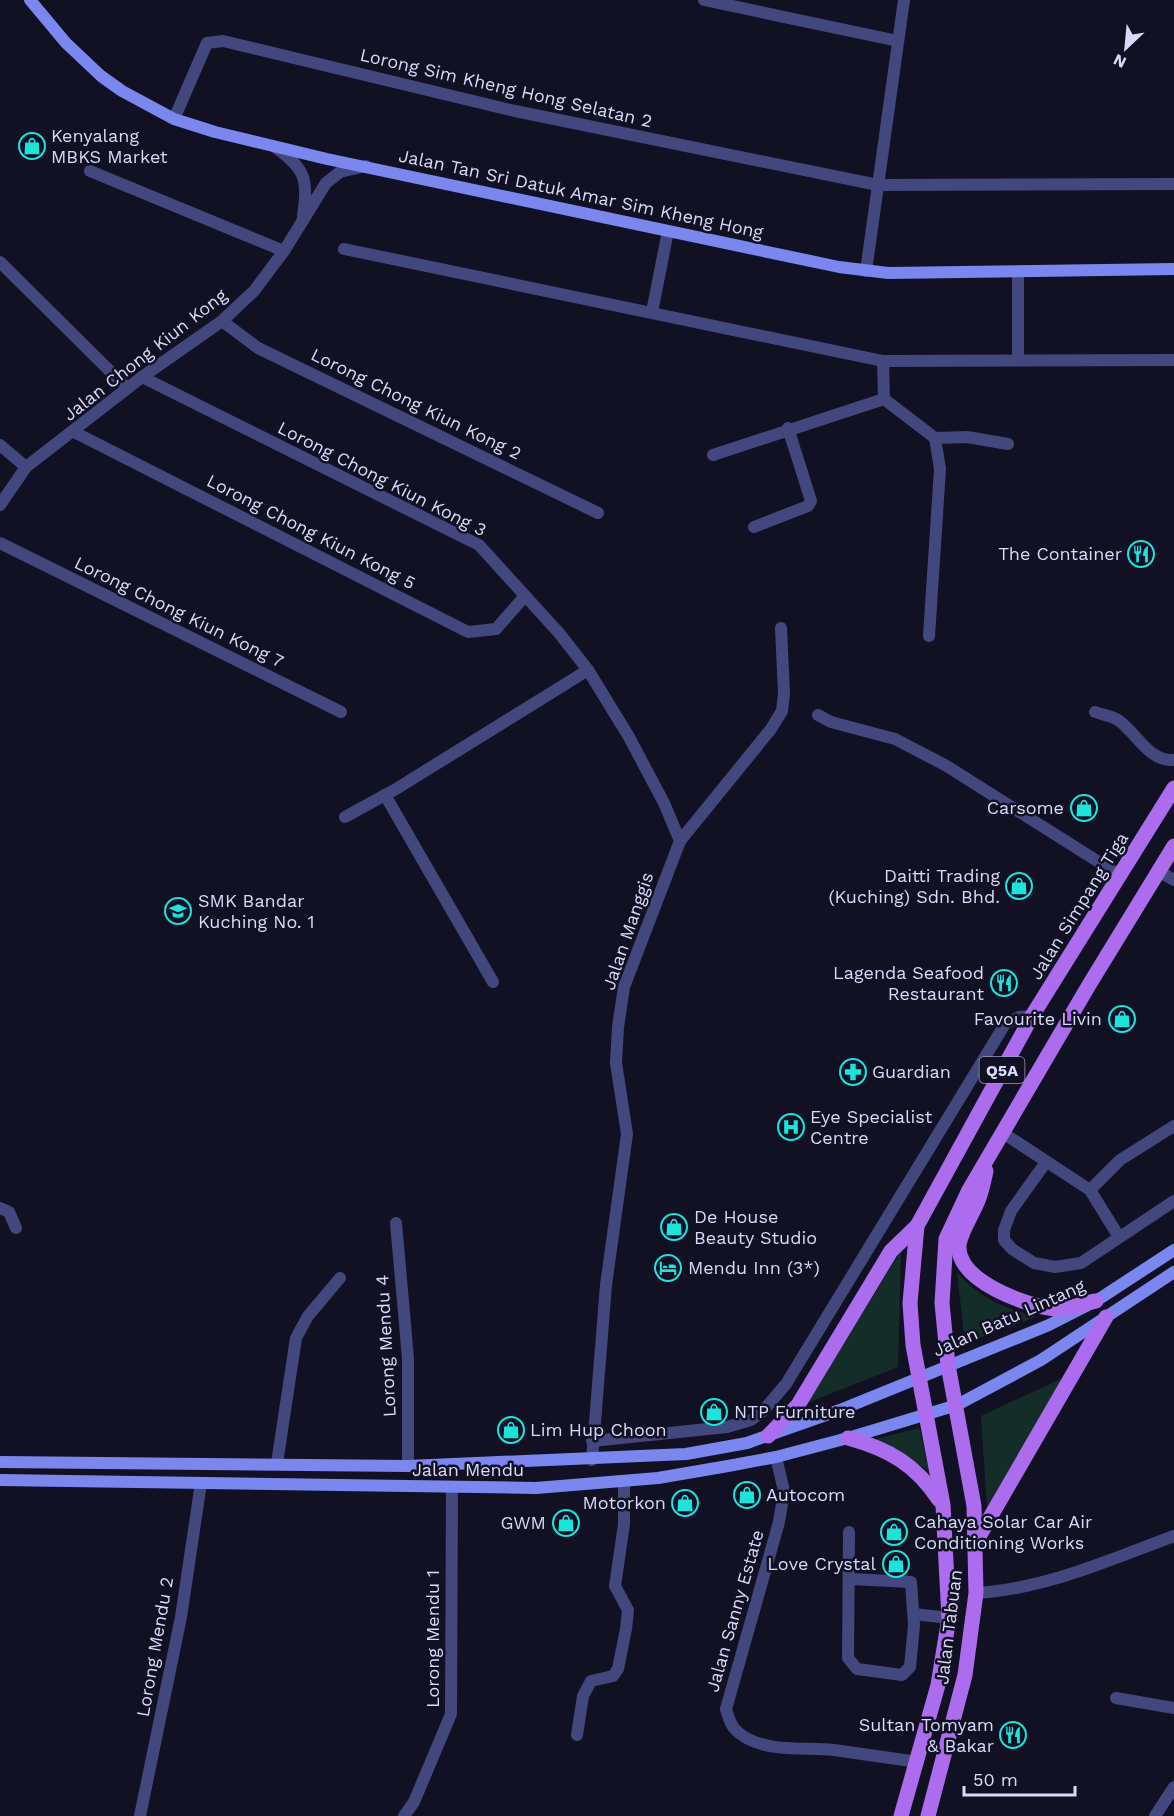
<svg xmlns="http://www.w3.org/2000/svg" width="1174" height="1816" viewBox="0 0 1174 1816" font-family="'Work Sans',sans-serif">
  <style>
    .green { fill: #152d29 }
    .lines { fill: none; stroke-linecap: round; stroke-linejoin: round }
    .street { stroke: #42487d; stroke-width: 12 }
    .secondary { stroke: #7b87ef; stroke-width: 12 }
    .primary { stroke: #ac6cee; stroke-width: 15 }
    .labels { text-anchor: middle; stroke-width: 5; stroke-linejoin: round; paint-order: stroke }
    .shield { fill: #121124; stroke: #9d9dba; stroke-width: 1.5 }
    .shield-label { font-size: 16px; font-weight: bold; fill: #d9d9fa }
    .street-label { font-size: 18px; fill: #d9d9fa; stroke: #121124 }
    .poi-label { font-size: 18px; fill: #d9d9fa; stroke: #121124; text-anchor: start }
  </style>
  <rect width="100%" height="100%" fill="#121124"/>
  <g class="green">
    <path d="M901,1251L898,1367L807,1403Z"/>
    <path d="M957,1272C982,1300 1001,1306 1036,1317L965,1343Z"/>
    <path d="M1065,1377L987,1508L981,1416Z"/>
    <path d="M919,1428L929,1471L876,1439Z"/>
  </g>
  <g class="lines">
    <g class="street">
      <path d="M704,0L898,41"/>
      <path d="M174,119L207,43L223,41L515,111L878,185L1174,184"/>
      <path d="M275,147C306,169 308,179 303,216"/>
      <path d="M90,171L284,251"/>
      <path d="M344,249L883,361L1174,360"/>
      <path d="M0,262L127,388"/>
      <path d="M866,271L904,0"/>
      <path d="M652,312L668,231"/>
      <path d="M222,321L258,348L598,513"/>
      <path d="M1018,359V273"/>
      <path d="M883,361L884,399L935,438L940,469L929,636"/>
      <path d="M142,377L479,545L559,633L588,670L629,737L664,803L680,841"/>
      <path d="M74,432L468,632L496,629L524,597"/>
      <path d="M935,438L967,437L1008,444"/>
      <path d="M0,445L26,467"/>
      <path d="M713,455L884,399"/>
      <path d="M0,505L26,467L142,377L222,321L254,291L284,251L326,183L340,172L366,166"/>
      <path d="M754,527L808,506L811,501L788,428"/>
      <path d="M0,543L341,712"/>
      <path d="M1095,712C1103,715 1112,716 1118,720C1137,733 1149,762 1174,760"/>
      <path d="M818,715L831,722L895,739L945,765L1121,876"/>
      <path d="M385,795L493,982"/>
      <path d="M345,817L396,789L588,670"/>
      <path d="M1160,872L1174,880"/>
      <path d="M1003,1133L1090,1190L1119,1237"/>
      <path d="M1046,1162L1011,1211L1004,1230V1240L1012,1249L1034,1263L1055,1267L1081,1263L1174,1201"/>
      <path d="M1090,1190L1120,1160L1174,1126"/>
      <path d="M0,1208L9,1212L16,1228"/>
      <path d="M396,1223L408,1358V1466"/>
      <path d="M592,1441L727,1427L751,1420L763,1411L786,1384L1005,1024L1019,1017L1032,1016"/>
      <path d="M776,1457L784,1491L779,1522L726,1709C729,1719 731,1727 739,1733C763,1753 805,1747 834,1750C862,1754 890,1758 918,1762"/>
      <path d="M592,1460L606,1285L627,1134L616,1063L618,1027L624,987L680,841L771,729L782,711L784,694L781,628"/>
      <path d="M277,1463L296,1338L308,1316L340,1278"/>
      <path d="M849,1532L848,1658L857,1669L902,1675L910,1667L914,1625L911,1582L851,1579"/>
      <path d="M976,1593C1046,1589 1109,1560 1174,1536"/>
      <path d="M914,1614L949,1618"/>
      <path d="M1116,1698L1174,1708"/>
      <path d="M577,1735L583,1696L591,1681L613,1676L618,1669L626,1629L628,1610L615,1586L624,1524V1482"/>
      <path d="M140,1816L181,1617L201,1483"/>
      <path d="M404,1816L414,1802L451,1714L452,1488"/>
      <path d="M1155,1816L1174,1787"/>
    </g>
    <g class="secondary">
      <path d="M30,0L66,43L101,76L122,91L174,119L215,132L327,159L839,267L888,273L1174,269"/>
      <path d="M0,1462L408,1466L686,1454L747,1443L840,1410L1049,1325L1096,1301L1174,1250"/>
      <path d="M0,1480L536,1488L658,1478L728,1466L776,1457L848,1438L957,1405L1041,1360L1174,1272"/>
    </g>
    <g class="primary">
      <path d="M986,1171C984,1180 982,1190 979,1198C974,1213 961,1230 959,1245C956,1281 1027,1306 1055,1309C1068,1310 1083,1303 1096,1301"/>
      <path d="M768,1436L798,1405L891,1251L917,1226"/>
      <path d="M848,1438C889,1449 916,1465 939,1500"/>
      <path d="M977,1540L1106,1317"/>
      <path d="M901,1816L938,1685L949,1618L943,1505L913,1345L910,1303L917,1226L1032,1016L1174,788"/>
      <path d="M928,1816L965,1675L976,1593L974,1506L948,1365L942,1303L946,1239L969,1190L1089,985L1174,846"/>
    </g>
  </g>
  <defs>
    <symbol id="shop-ring" viewBox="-11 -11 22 22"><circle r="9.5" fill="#121124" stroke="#1be4dd" stroke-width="1.5"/><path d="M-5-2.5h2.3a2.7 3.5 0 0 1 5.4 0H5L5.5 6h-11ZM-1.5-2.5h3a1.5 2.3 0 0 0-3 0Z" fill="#1be4dd"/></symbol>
    <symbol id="restaurant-ring" viewBox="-11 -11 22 22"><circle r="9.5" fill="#121124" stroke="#1be4dd" stroke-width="1.5"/><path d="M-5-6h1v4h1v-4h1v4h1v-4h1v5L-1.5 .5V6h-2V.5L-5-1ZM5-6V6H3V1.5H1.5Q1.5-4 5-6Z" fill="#1be4dd"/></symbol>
    <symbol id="school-ring" viewBox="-11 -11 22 22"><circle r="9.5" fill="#121124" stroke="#1be4dd" stroke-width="1.5"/><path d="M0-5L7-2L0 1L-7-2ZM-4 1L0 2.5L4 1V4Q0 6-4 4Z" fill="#1be4dd"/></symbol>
    <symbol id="pharmacy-ring" viewBox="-11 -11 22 22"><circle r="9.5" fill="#121124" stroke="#1be4dd" stroke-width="1.5"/><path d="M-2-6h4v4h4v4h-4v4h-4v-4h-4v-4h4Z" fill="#1be4dd"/></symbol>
    <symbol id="hospital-ring" viewBox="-11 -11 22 22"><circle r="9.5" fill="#121124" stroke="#1be4dd" stroke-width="1.5"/><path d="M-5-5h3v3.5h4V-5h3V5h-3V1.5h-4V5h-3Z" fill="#1be4dd"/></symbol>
    <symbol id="hotel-ring" viewBox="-11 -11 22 22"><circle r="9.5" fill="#121124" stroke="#1be4dd" stroke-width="1.5"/><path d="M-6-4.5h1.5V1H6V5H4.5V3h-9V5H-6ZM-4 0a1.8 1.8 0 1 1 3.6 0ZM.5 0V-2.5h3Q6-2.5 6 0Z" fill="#1be4dd"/></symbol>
  </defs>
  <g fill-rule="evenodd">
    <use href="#shop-ring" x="17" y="131" width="30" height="30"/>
    <use href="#restaurant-ring" x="1126" y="539" width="30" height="30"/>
    <use href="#shop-ring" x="1069" y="793" width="30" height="30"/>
    <use href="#shop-ring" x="1004" y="871" width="30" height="30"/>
    <use href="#school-ring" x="163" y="896" width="30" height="30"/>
    <use href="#restaurant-ring" x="989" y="968" width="30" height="30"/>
    <use href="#shop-ring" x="1107" y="1004" width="30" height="30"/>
    <use href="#pharmacy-ring" x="838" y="1057" width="30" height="30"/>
    <use href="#hospital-ring" x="776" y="1112" width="30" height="30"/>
    <use href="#shop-ring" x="659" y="1212" width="30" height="30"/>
    <use href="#hotel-ring" x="653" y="1253" width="30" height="30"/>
    <use href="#shop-ring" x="699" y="1397" width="30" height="30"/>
    <use href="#shop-ring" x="496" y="1415" width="30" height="30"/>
    <use href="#shop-ring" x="732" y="1480" width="30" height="30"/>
    <use href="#shop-ring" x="670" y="1488" width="30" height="30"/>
    <use href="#shop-ring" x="551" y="1508" width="30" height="30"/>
    <use href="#shop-ring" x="879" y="1517" width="30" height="30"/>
    <use href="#shop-ring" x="881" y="1549" width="30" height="30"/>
    <use href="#restaurant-ring" x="998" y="1720" width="30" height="30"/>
  </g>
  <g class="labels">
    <rect class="shield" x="979.5" y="1057" width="45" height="26" rx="4.5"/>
    <g class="shield-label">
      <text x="1002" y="1076">Q5A</text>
    </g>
    <g class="street-label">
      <text transform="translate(506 88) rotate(13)" y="6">Lorong Sim Kheng Hong Selatan 2</text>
      <text transform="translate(581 194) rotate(12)" y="6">Jalan Tan Sri Datuk Amar Sim Kheng Hong</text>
      <text transform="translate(145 355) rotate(-38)" y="6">Jalan Chong Kiun Kong</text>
      <text transform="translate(416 404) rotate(26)" y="6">Lorong Chong Kiun Kong 2</text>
      <text transform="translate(382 479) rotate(27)" y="6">Lorong Chong Kiun Kong 3</text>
      <text transform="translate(311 532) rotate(27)" y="6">Lorong Chong Kiun Kong 5</text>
      <text transform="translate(179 612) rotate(26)" y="6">Lorong Chong Kiun Kong 7</text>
      <text transform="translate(1079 906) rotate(-58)" y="6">Jalan Simpang Tiga</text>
      <text transform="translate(628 931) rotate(-71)" y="6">Jalan Manggis</text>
      <text transform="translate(1009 1318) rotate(-24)" y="6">Jalan Batu Lintang</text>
      <text transform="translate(386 1346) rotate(-93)" y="6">Lorong Mendu 4</text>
      <text x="468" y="1476">Jalan Mendu</text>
      <text transform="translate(735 1611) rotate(-74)" y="6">Jalan Sanny Estate</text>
      <text transform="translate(949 1627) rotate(-83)" y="6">Jalan Tabuan</text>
      <text transform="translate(433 1639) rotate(-90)" y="6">Lorong Mendu 1</text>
      <text transform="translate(155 1647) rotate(-80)" y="6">Lorong Mendu 2</text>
    </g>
    <g class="poi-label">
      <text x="51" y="142">Kenyalang<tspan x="51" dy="21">MBKS Market</tspan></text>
      <text x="1122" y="560" text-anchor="end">The Container</text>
      <text x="1064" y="814" text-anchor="end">Carsome</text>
      <text x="1000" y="882" text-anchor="end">Daitti Trading<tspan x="1000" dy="21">(Kuching) Sdn. Bhd.</tspan></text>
      <text x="198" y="907">SMK Bandar<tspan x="198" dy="21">Kuching No. 1</tspan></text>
      <text x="984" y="979" text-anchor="end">Lagenda Seafood<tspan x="984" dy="21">Restaurant</tspan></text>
      <text x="1102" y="1025" text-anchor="end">Favourite Livin</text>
      <text x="872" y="1078">Guardian</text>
      <text x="810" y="1123">Eye Specialist<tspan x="810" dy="21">Centre</tspan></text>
      <text x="694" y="1223">De House<tspan x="694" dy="21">Beauty Studio</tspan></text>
      <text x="688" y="1274">Mendu Inn (3*)</text>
      <text x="734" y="1418">NTP Furniture</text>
      <text x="530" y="1436">Lim Hup Choon</text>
      <text x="766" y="1501">Autocom</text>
      <text x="666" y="1509" text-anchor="end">Motorkon</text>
      <text x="914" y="1528">Cahaya Solar Car Air<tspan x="914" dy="21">Conditioning Works</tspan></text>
      <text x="546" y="1529" text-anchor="end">GWM</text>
      <text x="876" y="1570" text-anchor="end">Love Crystal</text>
      <text x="994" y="1731" text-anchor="end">Sultan Tomyam<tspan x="994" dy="21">&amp; Bakar</tspan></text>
    </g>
  </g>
  <g transform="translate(1126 48) rotate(206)" stroke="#121124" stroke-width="4.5" paint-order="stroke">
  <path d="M0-4.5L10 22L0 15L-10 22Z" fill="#d9d9fa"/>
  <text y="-9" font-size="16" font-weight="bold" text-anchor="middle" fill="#d9d9fa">N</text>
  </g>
  <path d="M964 1786v9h111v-9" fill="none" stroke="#d9d9fa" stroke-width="3"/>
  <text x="973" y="1786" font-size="18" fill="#d9d9fa" stroke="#121124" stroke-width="4.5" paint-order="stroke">50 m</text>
</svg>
